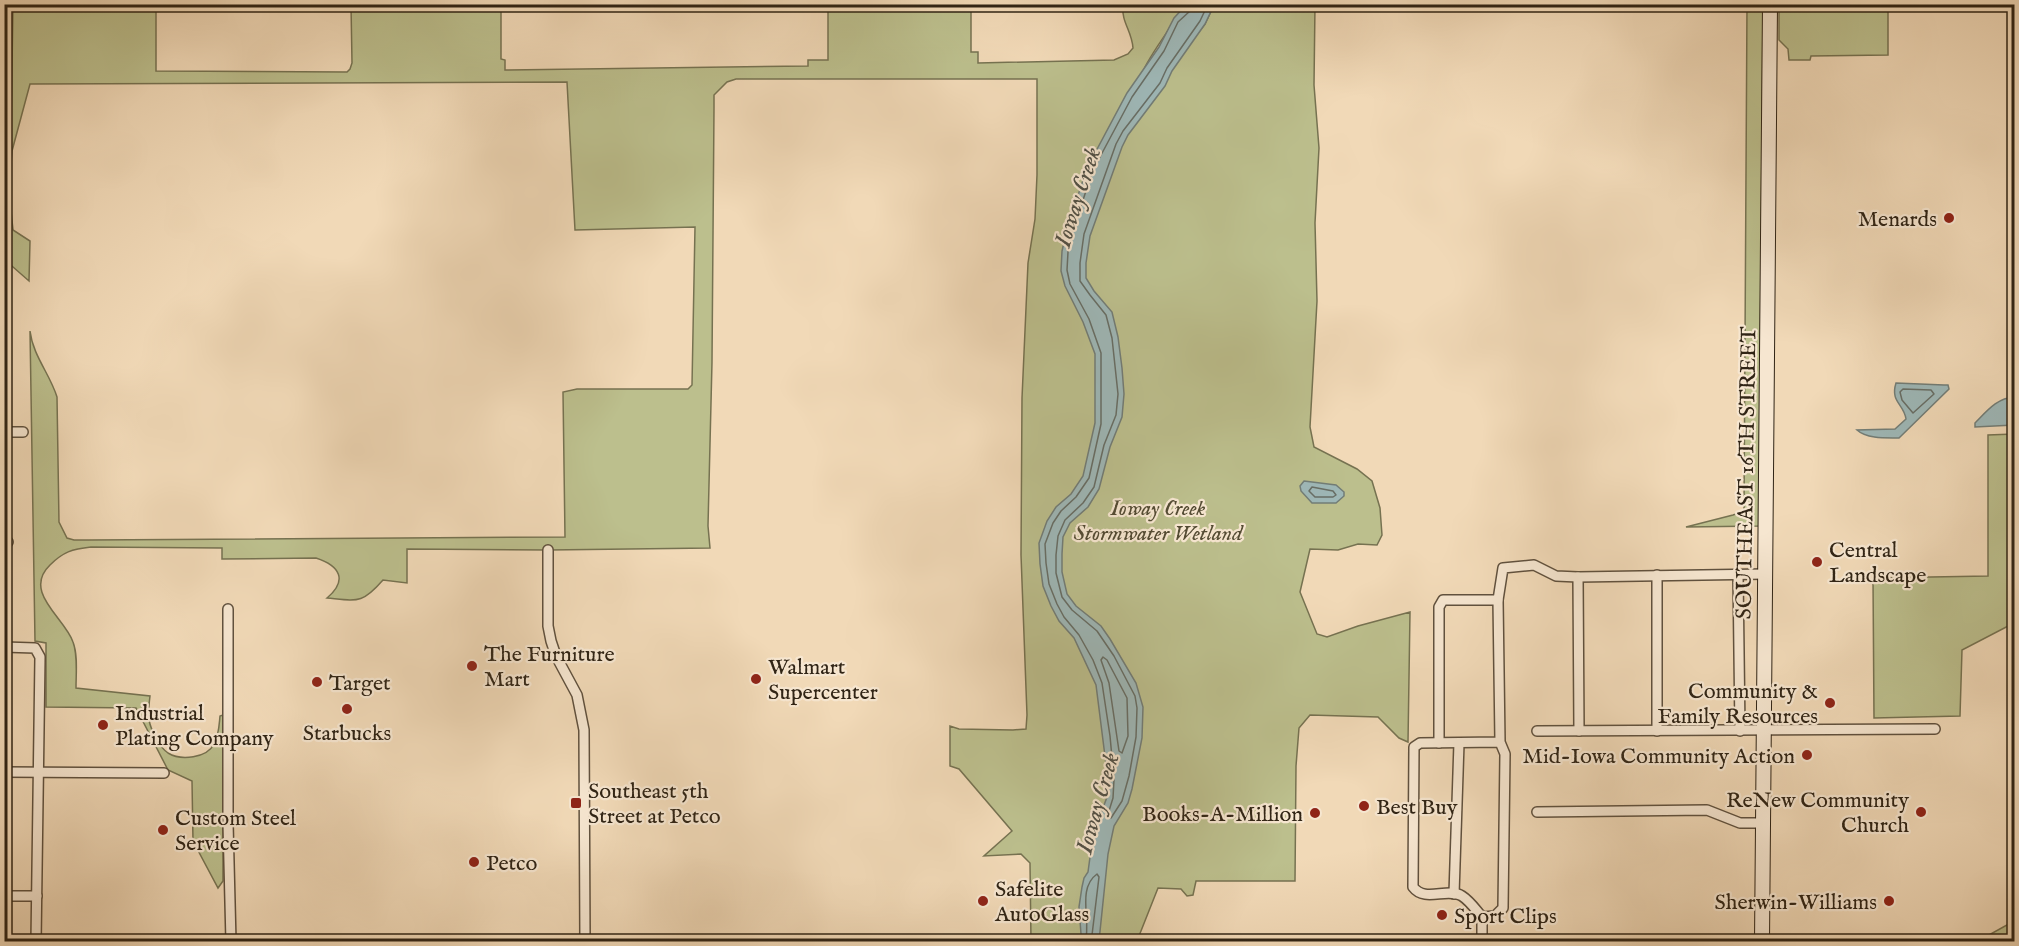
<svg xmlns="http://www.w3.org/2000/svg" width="2019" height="946" viewBox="0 0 2019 946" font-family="'IM FELL English',serif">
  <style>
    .green { fill: #bcbf8d; stroke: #767251; stroke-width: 1.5 }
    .water { fill: #9eb8b8; stroke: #727d77; stroke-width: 1.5 }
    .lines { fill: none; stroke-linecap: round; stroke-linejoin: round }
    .shore { stroke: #676e66; stroke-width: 1.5 }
    .street-casing { stroke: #60513e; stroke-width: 12 }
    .secondary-casing { stroke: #302415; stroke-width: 16 }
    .street { stroke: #f6e6d0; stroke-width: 9 }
    .secondary { stroke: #f6e6d0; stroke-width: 14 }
    .poi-dot { fill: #8f2418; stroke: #f6e6d0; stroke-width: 2 }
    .labels { text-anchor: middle; stroke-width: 4.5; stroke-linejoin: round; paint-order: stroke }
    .poi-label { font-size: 22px; fill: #302415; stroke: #f6e6d0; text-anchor: start }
    .street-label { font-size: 22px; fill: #302415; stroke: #f6e6d0 }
    .park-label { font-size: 22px; font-style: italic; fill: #534b33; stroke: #f6e6d0 }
    .water-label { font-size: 24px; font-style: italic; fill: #515046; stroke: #f6e6d0 }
  </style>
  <rect width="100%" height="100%" fill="#f1d9b7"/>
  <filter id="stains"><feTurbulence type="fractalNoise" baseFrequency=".00333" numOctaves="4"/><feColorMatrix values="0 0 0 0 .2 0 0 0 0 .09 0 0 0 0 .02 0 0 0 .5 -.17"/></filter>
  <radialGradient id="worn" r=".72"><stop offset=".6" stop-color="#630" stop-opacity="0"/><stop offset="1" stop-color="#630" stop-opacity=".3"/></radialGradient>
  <g class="green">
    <path d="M828,4L971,5V52H978V63L1114,60L1128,54L1133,48C1132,31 1121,22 1123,5H1186C1172,26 1154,48 1143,71L1198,33L1205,24L1214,5H1315L1314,85L1319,148L1315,223L1317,301L1310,427L1314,447L1357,469L1372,481L1380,508L1382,535L1377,545L1358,544L1338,550L1310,549L1300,592L1317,634L1327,637L1358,626L1410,612L1408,742L1399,738L1378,717L1310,715L1299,728L1296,766L1295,881H1196L1193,895L1187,896L1181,889L1158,888L1137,941H1031L1030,863L1021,854L984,856L1012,831L959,769L950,766V726L959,729L1013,730L1026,729L1027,715L1021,555L1022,398L1028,263L1035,219L1037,175V79H736L727,82L714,95V108L712,362L708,526L710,548L548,550L407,549V583L383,580C362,604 358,601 327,598C348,580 340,566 316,558L222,559V548L91,547C72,549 63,552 50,565C22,592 65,618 73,642C78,655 76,673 76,688L150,696C149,704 148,713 149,720C151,730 159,747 168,753C181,761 207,758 214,744C219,735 219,726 220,716L223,715V881L218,888L193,841L192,781L168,770L136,708L46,707V643L35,641L30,331C33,356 50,374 57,397L59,522L67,538L74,540H88L565,537L563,392L577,389H688L692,385L695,227L575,230L567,82L30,84L12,151L9,192L13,230L30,241L29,281L5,260L4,139L11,130L13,5H156V71L347,72L350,69L352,63L351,5H501V59L505,60V70L808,66V60H828Z"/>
    <path d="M1747,5H1763L1759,526L1686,527L1733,515L1744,511Z"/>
    <path d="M1779,5H1888V55L1811,56L1810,60H1789L1788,49L1779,40Z"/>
    <path d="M2014,434V623L1962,650L1960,716L1874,718L1873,578L1988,576V435Z"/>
    <path d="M2014,921V941H1954L1989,935Z"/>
  </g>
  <g class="water">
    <path d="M1186,5H1214L1205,24L1172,71L1165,86L1128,135L1122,147L1090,236L1086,263V278L1094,291L1112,312L1118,337L1122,368L1124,394L1122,417L1110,447L1099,489L1088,507L1070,523L1063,537L1062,554V572L1067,594L1076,606L1101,626L1110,639L1136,683L1143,707L1142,738L1132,789L1128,803L1114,826L1108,854L1099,941H1079L1081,934L1079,907L1082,887L1084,878L1088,872L1093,835L1107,797L1108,780L1096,685L1074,638L1059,621L1051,606L1043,586L1040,564L1039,543L1047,521L1056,507L1071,494L1083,476L1095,423V354L1083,322L1065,286L1061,271L1062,251L1067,229L1087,168L1127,93L1159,47L1174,18Z"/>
    <path d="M1896,383L1944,385H1948L1949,389L1899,438C1885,438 1867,439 1857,430L1895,429L1906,419C1904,404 1890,402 1896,383Z"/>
    <path d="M2014,397V425L1975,427V423C1987,411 1997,398 2014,397Z"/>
    <path d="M1304,481L1336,485L1344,492V496L1336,503H1312L1301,491L1300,486Z"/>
  </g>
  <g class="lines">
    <g class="shore">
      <path d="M1191,4L1190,11L1178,22L1164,51L1132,97L1093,170L1073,230L1068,252L1067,270L1070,284L1089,319L1101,353V424L1089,478L1076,497L1061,511L1053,523L1045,544L1046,563L1049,584L1057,604L1064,617L1079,635L1093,660L1102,683L1110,736L1114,779L1113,798L1108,814L1111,818L1122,801L1129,776L1136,737L1137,708L1135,696L1114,656L1097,631L1072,610L1062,597L1056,573V555L1058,536L1065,520L1083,503L1094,487L1104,445L1116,415L1118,394L1112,338L1106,315L1090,295L1080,281V263L1084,234L1116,144L1123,131L1160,83L1167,68L1200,21L1208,4"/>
      <path d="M1903,389L1931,390L1934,394L1913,413L1902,400L1900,392Z"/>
      <path d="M1312,487L1333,491L1336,495L1333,497H1315L1309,491Z"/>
      <path d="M1103,657L1107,660L1127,698L1128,736L1122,753L1119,751L1109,683L1101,660Z"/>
      <path d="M1085,942C1092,923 1076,889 1097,874L1099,877L1092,935L1093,942"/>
    </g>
    <defs>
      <g id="street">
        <path d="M4,432H23"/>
        <path d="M4,542H8"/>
        <path d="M548,550V626L551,641L556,656L577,695L584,730L585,942"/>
        <path d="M1738,574L1740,731"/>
        <path d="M1657,575V731"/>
        <path d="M1578,577L1579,731"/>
        <path d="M228,609V823L231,942"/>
        <path d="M4,647L35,648L40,657L36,942"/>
        <path d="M1537,731L1935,729"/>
        <path d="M1500,742L1420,743L1414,747L1413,887C1425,903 1447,887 1462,896C1470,901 1476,910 1482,917L1495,916L1503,908L1505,754L1500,742L1498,600L1503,568L1534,565L1556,576L1578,577L1765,574"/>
        <path d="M1439,743V607L1443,600H1498"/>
        <path d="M4,772L164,773"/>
        <path d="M1537,812L1707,810L1740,823H1763"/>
        <path d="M1454,894L1459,743"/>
        <path d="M4,896H37"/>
        <path d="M1482,942V917"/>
      </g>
      <path id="secondary" d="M1762,942L1770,4"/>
    </defs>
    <use href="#street" class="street-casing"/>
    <use href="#secondary" class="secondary-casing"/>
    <use href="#street" class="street"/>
    <use href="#secondary" class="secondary"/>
  </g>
  <g class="poi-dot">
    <circle cx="1949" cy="218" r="6"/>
    <circle cx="1817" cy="562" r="6"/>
    <circle cx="472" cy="666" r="6"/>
    <circle cx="756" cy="679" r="6"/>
    <circle cx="317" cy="682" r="6"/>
    <circle cx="1830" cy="703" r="6"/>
    <circle cx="347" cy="709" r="6"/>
    <circle cx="103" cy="725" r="6"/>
    <circle cx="1807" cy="755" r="6"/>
    <rect x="570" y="797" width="12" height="12" rx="3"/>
    <circle cx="1364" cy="806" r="6"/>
    <circle cx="1921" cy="812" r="6"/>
    <circle cx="1315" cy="813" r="6"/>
    <circle cx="163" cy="830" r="6"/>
    <circle cx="474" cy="862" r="6"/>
    <circle cx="983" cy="901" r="6"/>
    <circle cx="1889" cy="901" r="6"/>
    <circle cx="1442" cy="915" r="6"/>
  </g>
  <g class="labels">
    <g class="poi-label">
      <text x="1937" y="226" text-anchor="end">Menards</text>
      <text x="1829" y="557">Central<tspan x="1829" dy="25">Landscape</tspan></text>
      <text x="484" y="661">The Furniture<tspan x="484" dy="25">Mart</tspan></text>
      <text x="768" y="674">Walmart<tspan x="768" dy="25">Supercenter</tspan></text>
      <text x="329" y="690">Target</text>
      <text x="1818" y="698" text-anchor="end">Community &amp;<tspan x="1818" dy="25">Family Resources</tspan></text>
      <text x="115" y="720">Industrial<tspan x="115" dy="25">Plating Company</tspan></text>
      <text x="347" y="740" text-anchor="middle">Starbucks</text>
      <text x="1795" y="763" text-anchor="end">Mid-Iowa Community Action</text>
      <text x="588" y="798">Southeast 5th<tspan x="588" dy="25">Street at Petco</tspan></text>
      <text x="1909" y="807" text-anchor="end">ReNew Community<tspan x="1909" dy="25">Church</tspan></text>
      <text x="1376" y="814">Best Buy</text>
      <text x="1303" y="821" text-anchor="end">Books-A-Million</text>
      <text x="175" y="825">Custom Steel<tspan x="175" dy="25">Service</tspan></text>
      <text x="486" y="870">Petco</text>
      <text x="995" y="896">Safelite<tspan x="995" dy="25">AutoGlass</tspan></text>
      <text x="1877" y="909" text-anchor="end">Sherwin-Williams</text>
      <text x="1454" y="923">Sport Clips</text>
    </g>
    <g class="street-label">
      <text transform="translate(1745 473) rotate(-89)" y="8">SOUTHEAST 16TH STREET</text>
    </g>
    <g class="park-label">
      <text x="1158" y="515">Ioway Creek<tspan x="1158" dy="25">Stormwater Wetland</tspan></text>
    </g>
    <g class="water-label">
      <text transform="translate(1077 197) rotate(-72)" y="8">Ioway Creek</text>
      <text transform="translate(1097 803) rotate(-74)" y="8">Ioway Creek</text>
    </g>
  </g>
  <rect width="2019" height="946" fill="none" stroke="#f1d9b7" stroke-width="24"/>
  <rect x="6" y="6" width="2007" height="934" fill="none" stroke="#302415" stroke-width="3"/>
  <rect x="12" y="12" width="1995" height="922" fill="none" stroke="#302415" stroke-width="1.5"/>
  <rect width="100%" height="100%" filter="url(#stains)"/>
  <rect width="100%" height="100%" fill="url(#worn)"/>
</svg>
